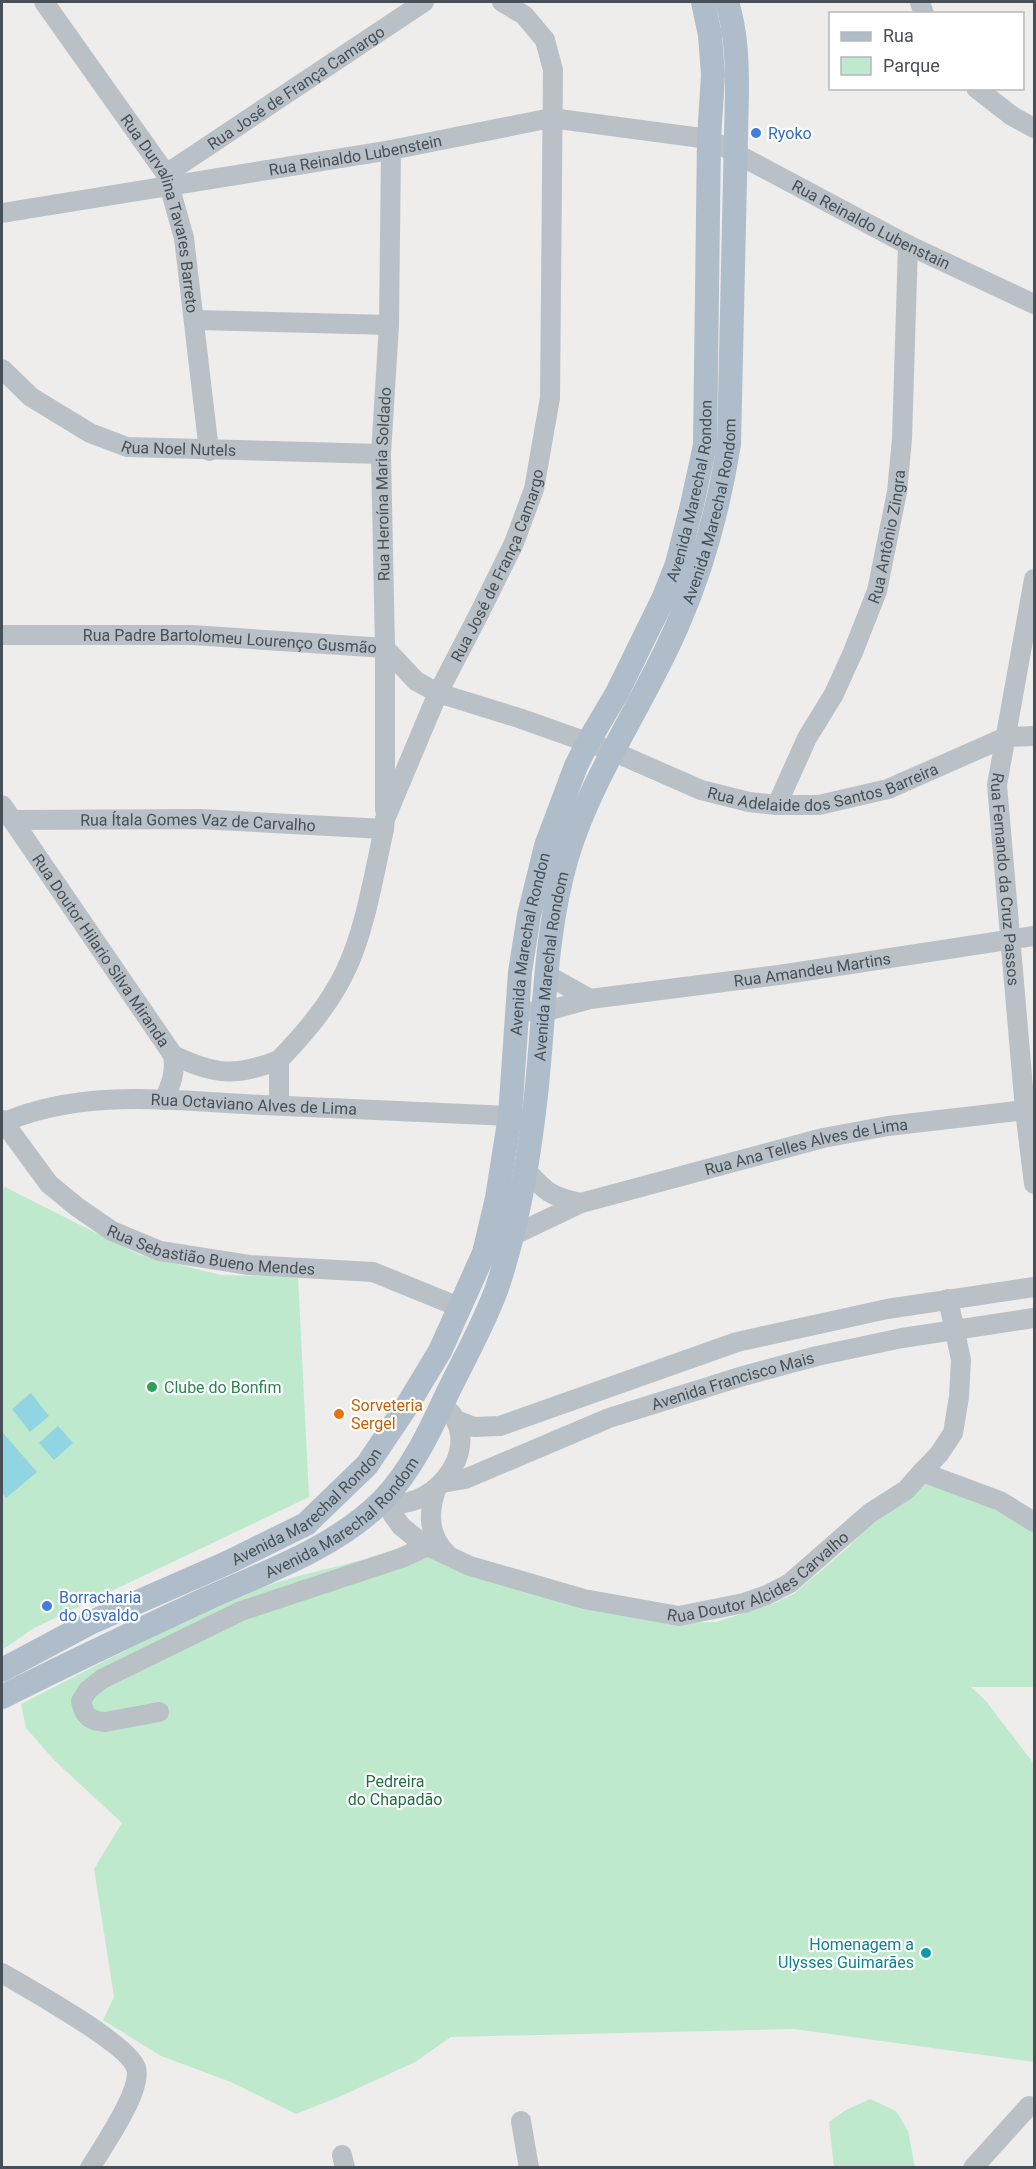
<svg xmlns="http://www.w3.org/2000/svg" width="1036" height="2169" viewBox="0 0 1036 2169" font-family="Roboto,sans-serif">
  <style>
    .green { fill: #bee9cc }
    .water { fill: #90d5e1 }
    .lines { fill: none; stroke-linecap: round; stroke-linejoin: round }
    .minor { stroke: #b9c1c7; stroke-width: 20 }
    .major { stroke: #aebdc9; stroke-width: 24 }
    .shop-dot { fill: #3f7fe0; stroke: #fff; stroke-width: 2 }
    .leisure-dot { fill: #2e9e5b; stroke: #fff; stroke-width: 2 }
    .food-dot { fill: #e8710a; stroke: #fff; stroke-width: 2 }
    .culture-dot { fill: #0f9aa8; stroke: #fff; stroke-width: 2 }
    .labels { text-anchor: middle; stroke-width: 4.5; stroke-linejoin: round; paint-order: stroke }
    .street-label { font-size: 16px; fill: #475057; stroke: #fff }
    .shop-label { font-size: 16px; fill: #366cbe; stroke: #fff; text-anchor: start }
    .leisure-label { font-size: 16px; fill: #27864d; stroke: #fff; text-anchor: start }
    .food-label { font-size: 16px; fill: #c56008; stroke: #fff; text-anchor: start }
    .park-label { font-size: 16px; fill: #207043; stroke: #fff }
    .culture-label { font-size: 16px; fill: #0d838f; stroke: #fff; text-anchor: end }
  </style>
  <rect width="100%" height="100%" fill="#efecec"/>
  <g class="green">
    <path d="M5,1187L140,1255L221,1275L298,1277L309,1497L34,1628L2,1650V1190Z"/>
    <path d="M927,1483L982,1503L1034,1531V1687H971L986,1701L1034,1764V2062L794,2029L451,2037L415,2062L339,2097L296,2114L231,2082L161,2056L103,2020L114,1997L94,1869L122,1823L54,1760L26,1728L21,1704C98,1665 175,1623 254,1591C305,1570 361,1565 411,1543L673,1623L716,1622L773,1604L795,1593L844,1551L875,1520Z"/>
    <path d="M870,2099L896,2111L908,2131L915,2167H834L829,2122L846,2110Z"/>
  </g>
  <g class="water">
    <path d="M31,1393L49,1416L30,1432L12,1409Z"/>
    <path d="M58,1426L73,1443L54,1460L39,1443Z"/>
    <path d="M2,1432L37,1472L6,1498L2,1493Z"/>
  </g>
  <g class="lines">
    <g class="minor">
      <path id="s1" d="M44,2L166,174L184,238L209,451"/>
      <path d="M920,2L924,14"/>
      <path d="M976,88L1012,116L1034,128"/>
      <path id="s2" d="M166,174L424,2"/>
      <path id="s3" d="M2,213L391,150L551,118L709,139L908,245L1034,304"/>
      <path d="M195,320L389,325"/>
      <path id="s4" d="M2,369L31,397L90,433L127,447L381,454"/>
      <path id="s5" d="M1034,579L997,785L1025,1110L1034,1184"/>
      <path id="s6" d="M2,635H192L385,648L416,681L438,693L519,718L612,751L701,790L749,802L777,805H819L888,789L1006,737L1034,736"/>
      <path id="s7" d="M2,805L173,1055C176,1073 171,1084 164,1100"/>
      <path id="s8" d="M777,805L807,738L834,694L853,652L877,591L897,492L902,439L908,245"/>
      <path id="s9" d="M385,810V648L381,454L389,325L391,150"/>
      <path id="s10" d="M12,820L200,819L384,829"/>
      <path d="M547,975L590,999"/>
      <path id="s11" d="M518,1011L543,1012L590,999L779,975L1034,936"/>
      <path d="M173,1055C214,1075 236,1077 279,1060"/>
      <path id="s12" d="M279,1105V1060C305,1033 329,1005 345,972C365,931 374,874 384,829L385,819L438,693L480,612L514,543L534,489L550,398L553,70L545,40L524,15L502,2"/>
      <path id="s13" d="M2,1120L49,1184L77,1207L112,1231L160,1251L249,1265L373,1272L459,1307"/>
      <path id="s14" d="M2,1123C85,1087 175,1101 263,1105C346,1108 428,1112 510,1116"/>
      <path d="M524,1168C545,1191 550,1197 581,1203"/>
      <path id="s15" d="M512,1236L581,1203L823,1138L888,1126L1034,1109"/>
      <path d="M456,1420L474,1427L500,1426L737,1342L887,1309L1034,1287"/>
      <path d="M922,1472L939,1454L953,1433L959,1397L961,1360L948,1299"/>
      <path id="s16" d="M442,1483L465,1479L609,1418L743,1376L817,1356L902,1338L1034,1318"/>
      <path d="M436,1490C428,1513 428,1536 447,1554"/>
      <path d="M382,1501C428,1517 484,1452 450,1412"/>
      <path id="s17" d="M390,1504L393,1515L401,1526L423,1544L470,1566L584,1599L679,1616L744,1603L767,1595L790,1583L870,1513L906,1490L922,1472L1000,1501L1034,1522"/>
      <path d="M159,1712L105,1722C90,1721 84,1716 81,1701L88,1690L102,1679L241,1611L401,1558L428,1546"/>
      <path d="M2,1973C27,1988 129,2044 136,2068C143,2090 102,2148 90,2168"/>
      <path d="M521,2121L529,2168"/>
      <path d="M342,2155L345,2168"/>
      <path d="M973,2168L1029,2106"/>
    </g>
    <g class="major">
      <path id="s18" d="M2,1670L92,1622L229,1562L306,1524L367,1465L408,1404L440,1351L484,1253L497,1198L510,1116L520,972L529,915L546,846L576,766L588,742L617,693L664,597L677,564L692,505L705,445L709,139L713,75L710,35L703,2"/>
      <path id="s19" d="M2,1697C69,1663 137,1631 206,1599C264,1573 337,1547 382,1501C411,1471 430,1431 447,1394C464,1359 484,1324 497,1288C515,1234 526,1176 533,1120C545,1033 542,942 567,857C592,774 644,704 678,624C703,567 719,506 729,444L737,91C737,61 736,31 727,2"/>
    </g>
  </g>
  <g class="shop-dot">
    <circle cx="756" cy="133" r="6"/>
    <circle cx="47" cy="1606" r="6"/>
  </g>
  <circle class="leisure-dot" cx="152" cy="1387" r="6"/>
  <circle class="food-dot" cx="339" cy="1414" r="6"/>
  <circle class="culture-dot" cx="926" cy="1953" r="6"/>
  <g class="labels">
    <g class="street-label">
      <text dy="6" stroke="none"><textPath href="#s2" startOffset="156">Rua José de França Camargo</textPath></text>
      <text dy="6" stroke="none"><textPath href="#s3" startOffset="358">Rua Reinaldo Lubenstein</textPath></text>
      <text dy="6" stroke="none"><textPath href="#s1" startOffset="246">Rua Durvalina Tavares Barreto</textPath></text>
      <text dy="6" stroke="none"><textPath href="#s3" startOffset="900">Rua Reinaldo Lubenstain</textPath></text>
      <text dy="6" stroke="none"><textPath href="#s4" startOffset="201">Rua Noel Nutels</textPath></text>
      <text dy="6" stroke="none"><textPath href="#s9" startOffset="326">Rua Heroína Maria Soldado</textPath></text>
      <text dy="6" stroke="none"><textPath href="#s18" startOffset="1464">Avenida Marechal Rondon</textPath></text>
      <text dy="6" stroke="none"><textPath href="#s19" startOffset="1486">Avenida Marechal Rondom</textPath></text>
      <text dy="6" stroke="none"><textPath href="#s8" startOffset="292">Rua Antônio Zingra</textPath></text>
      <text dy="6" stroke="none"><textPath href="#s12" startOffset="592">Rua José de França Camargo</textPath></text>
      <text dy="6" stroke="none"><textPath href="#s6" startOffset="228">Rua Padre Bartolomeu Lourenço Gusmão</textPath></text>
      <text dy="6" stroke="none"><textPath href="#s6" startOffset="860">Rua Adelaide dos Santos Barreira</textPath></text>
      <text dy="6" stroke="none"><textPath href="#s10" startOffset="186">Rua Ítala Gomes Vaz de Carvalho</textPath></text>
      <text dy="6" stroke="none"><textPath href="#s5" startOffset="304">Rua Fernando da Cruz Passos</textPath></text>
      <text dy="6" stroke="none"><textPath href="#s18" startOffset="978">Avenida Marechal Rondon</textPath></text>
      <text dy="6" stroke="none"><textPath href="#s7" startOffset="176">Rua Doutor Hilario Silva Miranda</textPath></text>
      <text dy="6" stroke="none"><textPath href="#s19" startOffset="999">Avenida Marechal Rondom</textPath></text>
      <text dy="6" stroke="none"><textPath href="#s11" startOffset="298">Rua Amandeu Martins</textPath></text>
      <text dy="6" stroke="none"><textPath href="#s14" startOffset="255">Rua Octaviano Alves de Lima</textPath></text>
      <text dy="6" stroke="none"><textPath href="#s15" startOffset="309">Rua Ana Telles Alves de Lima</textPath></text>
      <text dy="6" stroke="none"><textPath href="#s13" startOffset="260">Rua Sebastião Bueno Mendes</textPath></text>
      <text dy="6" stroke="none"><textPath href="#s16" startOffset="309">Avenida Francisco Mais</textPath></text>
      <text dy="6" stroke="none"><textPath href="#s18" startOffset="348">Avenida Marechal Rondon</textPath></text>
      <text dy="6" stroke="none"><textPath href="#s19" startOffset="387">Avenida Marechal Rondom</textPath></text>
      <text dy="6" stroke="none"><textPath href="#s17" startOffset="410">Rua Doutor Alcides Carvalho</textPath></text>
    </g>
    <g class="shop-label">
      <text x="768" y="139">Ryoko</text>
      <text x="59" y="1603">Borracharia<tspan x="59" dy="18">do Osvaldo</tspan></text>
    </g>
    <g class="leisure-label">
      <text x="164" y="1393">Clube do Bonfim</text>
    </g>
    <g class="food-label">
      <text x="351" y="1411">Sorveteria<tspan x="351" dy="18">Sergel</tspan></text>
    </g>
    <g class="park-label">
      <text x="395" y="1787">Pedreira<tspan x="395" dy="18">do Chapadão</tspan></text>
    </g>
    <g class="culture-label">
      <text x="914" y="1950">Homenagem a<tspan x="914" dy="18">Ulysses Guimarães</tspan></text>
    </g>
  </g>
  <rect width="1036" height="2169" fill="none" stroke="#475057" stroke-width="6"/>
  <rect x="829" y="12" width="195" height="78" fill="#ffffff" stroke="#b5b9bc" stroke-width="1.5"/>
  <rect x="841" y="32" width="30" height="9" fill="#aebdc9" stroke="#b5b9bc" stroke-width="1.5"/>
  <text x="883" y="42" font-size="18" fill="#475057">Rua</text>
  <rect x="841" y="57" width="30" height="18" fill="#bee9cc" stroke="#b5b9bc" stroke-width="1.5"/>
  <text x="883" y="72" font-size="18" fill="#475057">Parque</text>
</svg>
